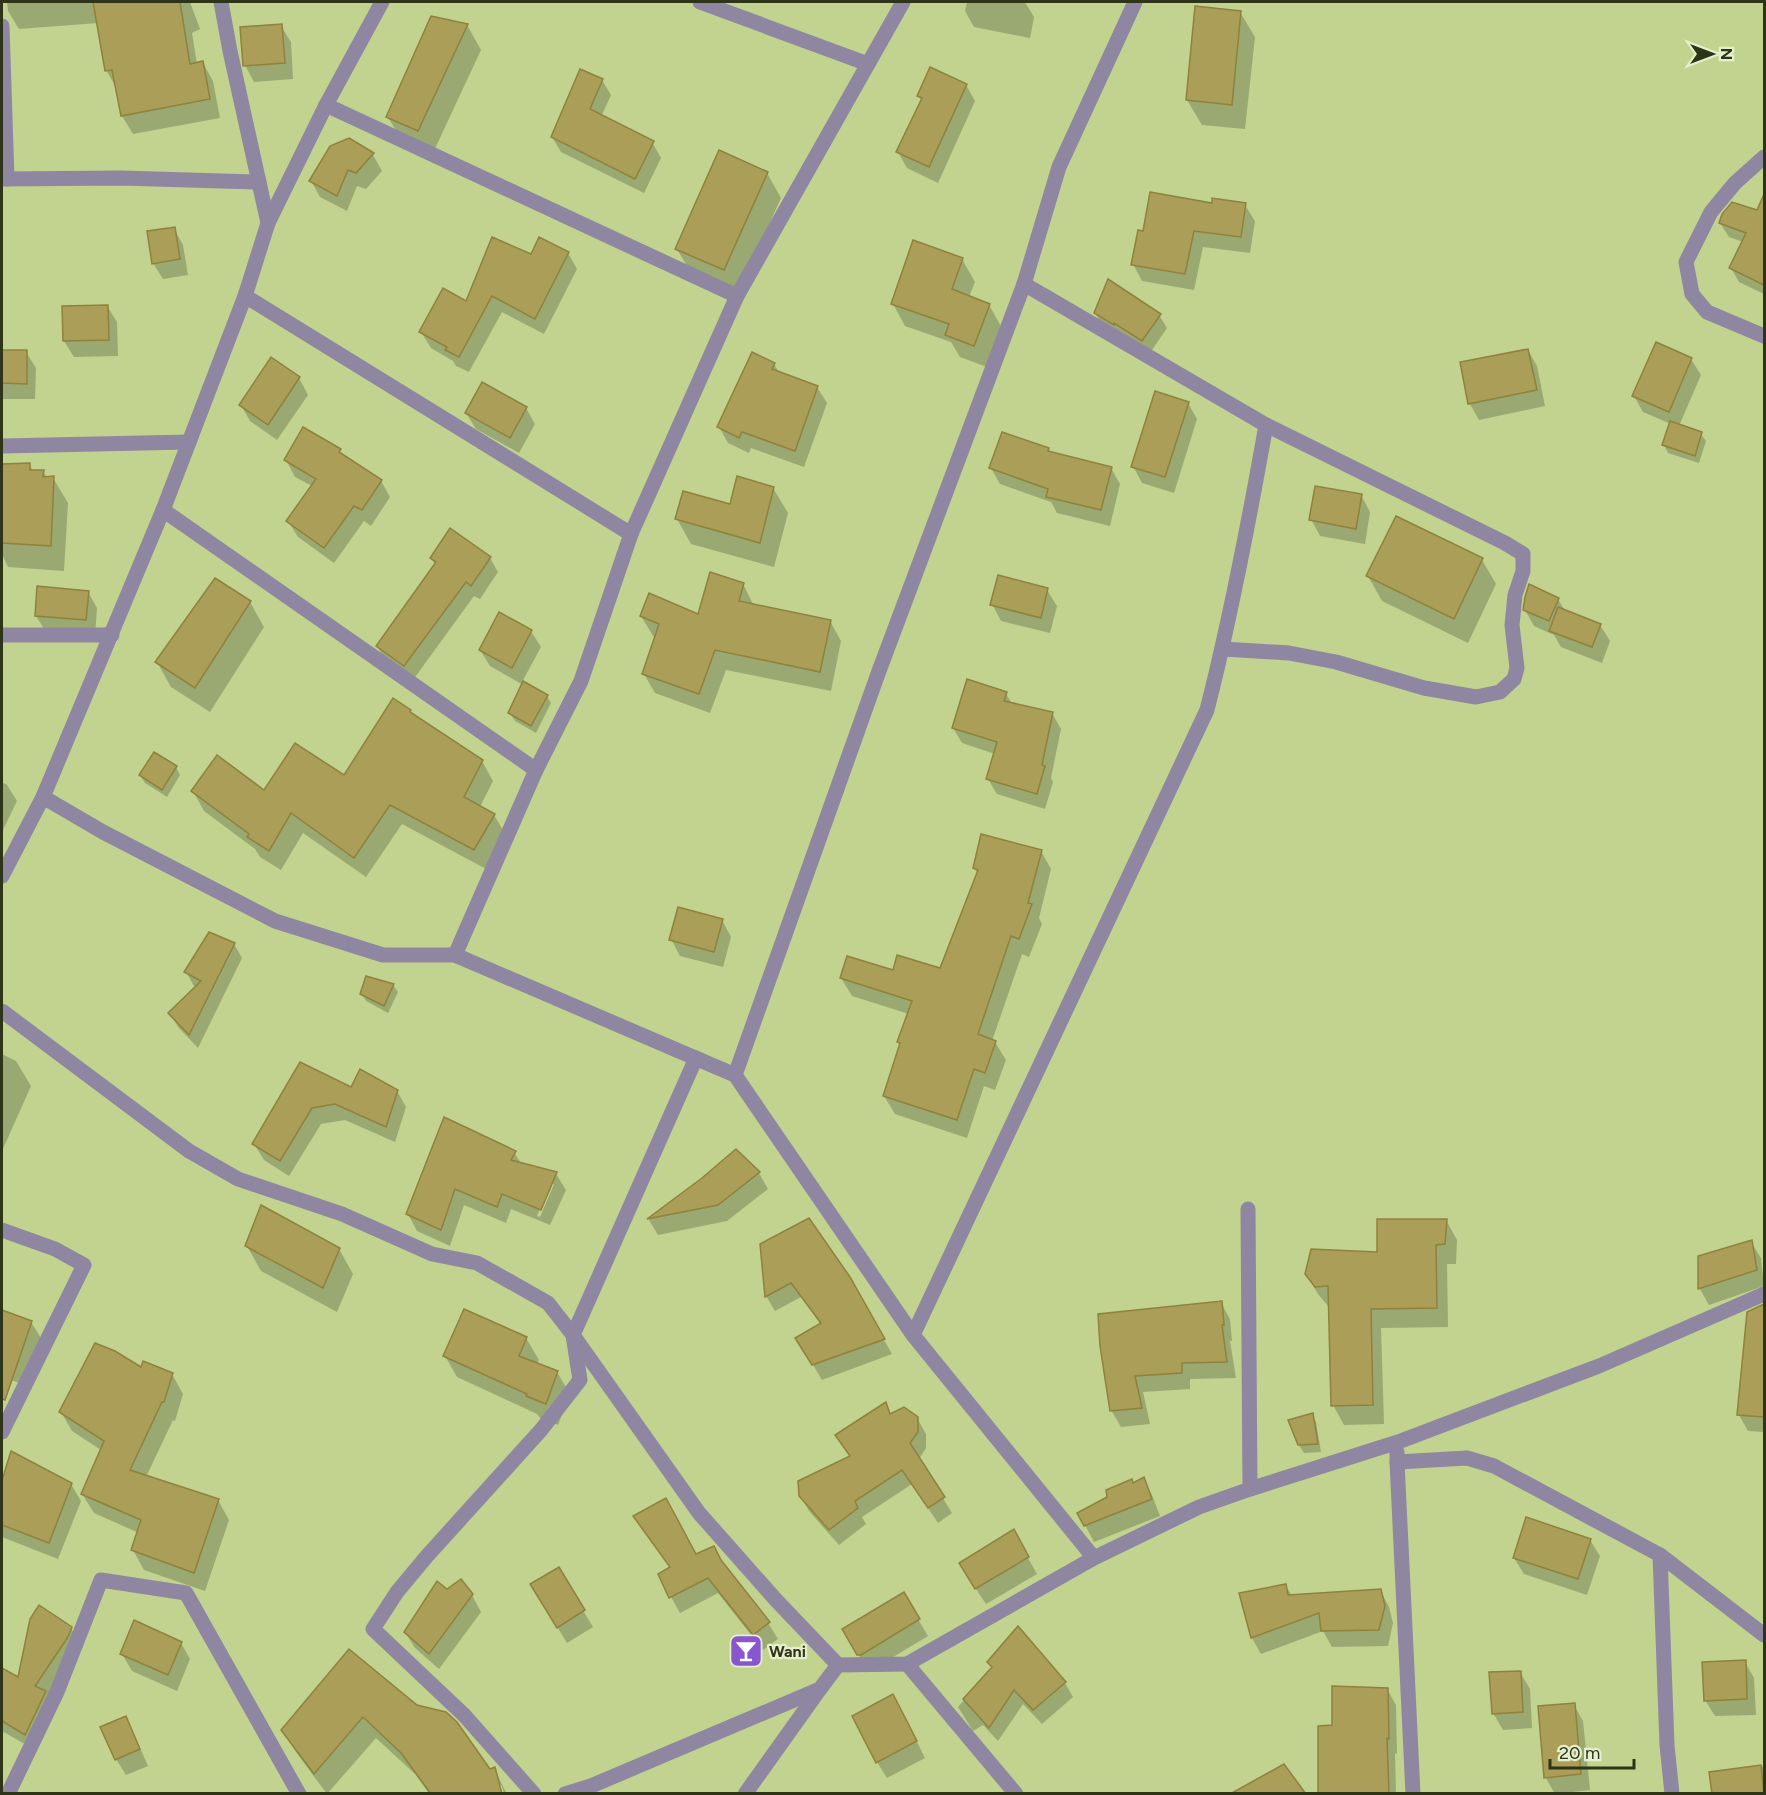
<svg xmlns="http://www.w3.org/2000/svg" width="1766" height="1795" viewBox="0 0 1766 1795" font-family="Figtree,sans-serif">
  <style>
    .shadow { fill: #0003; fill-rule: evenodd }
    .building { fill: #aa9e58; stroke: #8e823c; stroke-width: 1.5 }
    .lines { fill: none; stroke-linecap: round; stroke-linejoin: round }
    .minor { stroke: #8f86a2; stroke-width: 15 }
    .labels { text-anchor: middle; stroke-width: 4.5; stroke-linejoin: round; paint-order: stroke }
    .poi-label { font-size: 16px; font-weight: bold; fill: #2d3418; stroke: #e5efcd; text-anchor: start }
  </style>
  <rect width="100%" height="100%" fill="#c1d38e"/>
  <g class="shadow">
    <path d="M7,2H190L200,29L192,33L197,64L203,63L213,81L220,118L133,134L122,116L117,89L106,70L98,23L19,29L8,11Z"/>
    <path d="M967,2H1025L1034,17L1030,38L974,27L965,11Z"/>
    <path d="M1240,12L1255,37L1245,129L1202,125L1187,100Z"/>
    <path d="M467,25L481,50L432,155L402,141L388,117Z"/>
    <path d="M281,26L291,42L293,79L254,82L245,65Z"/>
    <path d="M602,80L611,95L601,117L652,142L661,158L644,193L561,152L552,137Z"/>
    <path d="M966,85L975,101L938,183L907,168L898,152L922,101L919,96Z"/>
    <path d="M348,139L373,155L382,171L366,189L357,186L347,211L320,197L311,181Z"/>
    <path d="M767,173L781,198L738,294L691,273L677,249Z"/>
    <path d="M1213,205H1245L1255,221L1250,253L1203,247L1194,290L1142,281L1133,264L1144,233Z"/>
    <path d="M1758,213L1764,223V294L1739,282L1731,268L1743,242L1729,237L1720,223Z"/>
    <path d="M174,229L183,245L188,275L163,279L153,263Z"/>
    <path d="M568,253L577,269L544,334L502,312L469,372L456,366L453,361L431,348L421,332L466,303L531,256Z"/>
    <path d="M962,259L975,282L969,297L989,305L1002,328L987,367L960,357L951,342L905,326L893,304Z"/>
    <path d="M107,306L117,322L118,356L74,357L64,341Z"/>
    <path d="M1095,313L1159,315L1167,328L1150,353L1103,326Z"/>
    <path d="M1528,350L1537,366L1545,406L1479,420L1470,404Z"/>
    <path d="M2,352H26L36,368L35,399H2Z"/>
    <path d="M1691,359L1701,375L1679,426L1701,434L1706,441L1699,463L1668,453L1664,445L1671,424L1643,412L1634,396Z"/>
    <path d="M774,364L780,374L817,387L827,403L804,467L751,448L749,453L728,443L719,427Z"/>
    <path d="M299,378L308,395L277,440L250,421L241,405Z"/>
    <path d="M1188,403L1197,419L1174,493L1142,483L1133,466Z"/>
    <path d="M526,408L535,424L519,453L476,429L466,413Z"/>
    <path d="M339,450L343,456L381,481L390,497L371,526L364,521L334,563L298,537L288,521L312,486L295,477L286,460Z"/>
    <path d="M1048,450L1050,453L1111,468L1120,484L1110,526L1057,513L1051,502L1000,484L991,468Z"/>
    <path d="M2,465H30L33,471H43L47,478H53L68,503L64,571L8,567L2,554Z"/>
    <path d="M773,488L788,513L774,567L691,544L677,519L731,506Z"/>
    <path d="M1361,495L1370,512L1365,544L1320,536L1311,519Z"/>
    <path d="M431,558H490L498,572L480,599L474,596L413,680L386,661L377,646L435,565Z"/>
    <path d="M1482,560L1496,584L1468,643L1382,601L1368,576Z"/>
    <path d="M743,584L754,606L830,621L841,641L831,691L726,670L710,713L655,693L644,674L656,637L653,636L641,616H699Z"/>
    <path d="M1047,590L1057,606L1050,633L1001,621L992,604Z"/>
    <path d="M88,592L97,608L95,636L46,632L36,616Z"/>
    <path d="M1558,599L1565,611L1600,625L1610,641L1602,663L1561,647L1554,635L1534,626L1525,610Z"/>
    <path d="M250,602L264,627L210,712L171,687L157,662Z"/>
    <path d="M531,631L541,647L522,682L547,696L551,703L536,733L515,721L510,713L523,685L490,666L480,650Z"/>
    <path d="M1006,694L1013,705L1052,713L1061,729L1051,778L1053,782L1045,809L997,794L988,779L995,754L962,743L953,728Z"/>
    <path d="M410,711L413,716L482,761L493,781L480,807L494,815L506,835L486,869L402,824L366,877L303,833L281,870L260,857L255,849L204,811L193,791L265,792L345,778Z"/>
    <path d="M176,767L180,775L167,797L145,783L140,775Z"/>
    <path d="M2,782L7,785L17,801L2,832Z"/>
    <path d="M1041,851L1051,869L1039,918L1042,924L1029,957L1022,954L992,1041L995,1042L1006,1060L995,1090L984,1086L967,1138L895,1114L884,1096L901,1045L899,1042L909,1014L852,996L841,978L894,972L941,969L978,874L974,868Z"/>
    <path d="M722,920L731,937L723,967L680,956L671,939Z"/>
    <path d="M234,944L242,958L198,1048L178,1027L170,1013L197,988L194,986L186,972Z"/>
    <path d="M393,985L398,992L388,1013L366,1001L362,994Z"/>
    <path d="M2,1054L16,1061L31,1086L2,1151Z"/>
    <path d="M301,1064L351,1089L397,1091L406,1107L395,1142L345,1120L321,1124L289,1176L264,1160L254,1144Z"/>
    <path d="M736,1151L759,1173L768,1189L727,1221L658,1235L649,1220Z"/>
    <path d="M514,1152L522,1165L556,1174L566,1190L550,1225L511,1209L506,1223L464,1205L450,1246L417,1231L408,1214ZM551,1184H554L540,1217L537,1216Z"/>
    <path d="M1446,1220L1457,1240L1456,1264H1447L1448,1327L1381,1328L1384,1424L1344,1425L1333,1405L1330,1306H1328L1318,1294L1306,1274L1378,1254Z"/>
    <path d="M1751,1242L1761,1258L1764,1286L1709,1305L1700,1289V1258Z"/>
    <path d="M761,1245L849,1278L892,1354L822,1380L806,1353L821,1325L801,1297L775,1311L766,1296Z"/>
    <path d="M247,1246L339,1249L353,1274L337,1312L261,1271Z"/>
    <path d="M1221,1303L1230,1319L1232,1341H1230L1236,1378L1190,1379V1389L1143,1392L1150,1424L1121,1427L1111,1410L1102,1345Z"/>
    <path d="M2,1312L31,1322L41,1338L25,1385L2,1377Z"/>
    <path d="M526,1338L539,1360L537,1364L557,1372L570,1394L558,1425L540,1418L537,1414L457,1377L445,1356Z"/>
    <path d="M1764,1339V1432L1748,1431L1739,1415L1746,1342Z"/>
    <path d="M142,1370L172,1374L183,1394L175,1421L173,1420L146,1477L218,1500L229,1520L205,1591L144,1570L133,1550L139,1533L94,1513L82,1494L101,1450L72,1431L61,1412Z"/>
    <path d="M885,1404L892,1415L917,1418L926,1434V1448L919,1459L952,1513L938,1523L912,1484L862,1517L866,1524L839,1545L809,1511L800,1495L851,1457L846,1450Z"/>
    <path d="M1312,1415L1316,1422L1321,1452L1304,1453L1299,1445Z"/>
    <path d="M12,1453L71,1484L81,1501L58,1559L2,1537V1485Z"/>
    <path d="M1143,1479L1152,1495L1160,1516L1094,1542L1085,1525L1109,1497Z"/>
    <path d="M635,1516L696,1556L723,1565L768,1623L778,1639L763,1650L718,1593L680,1613L671,1597V1569L644,1532Z"/>
    <path d="M1013,1531L1037,1574L986,1604L970,1580Z"/>
    <path d="M1590,1540L1600,1556L1587,1595L1524,1574L1514,1558Z"/>
    <path d="M558,1569L593,1627L567,1643L532,1585Z"/>
    <path d="M1286,1586L1292,1596L1380,1590L1389,1607L1393,1623L1388,1646L1332,1647L1323,1631L1261,1654L1252,1638Z"/>
    <path d="M447,1590L472,1595L481,1612L439,1669L415,1648L405,1632Z"/>
    <path d="M903,1594L928,1636L870,1671H868L844,1630Z"/>
    <path d="M71,1628L80,1645L35,1750L2,1731V1670L19,1684Z"/>
    <path d="M181,1643L190,1659L177,1691L132,1671L122,1654Z"/>
    <path d="M349,1651L490,1770L494,1769L507,1794H504L502,1786L497,1782L501,1794H422L428,1792L415,1774L376,1738L327,1794L296,1752L283,1731Z"/>
    <path d="M1745,1662L1754,1678L1756,1715L1715,1716L1705,1700Z"/>
    <path d="M993,1668L1065,1683L1073,1697L1042,1724L1023,1704L998,1741L983,1725L973,1731L958,1707Z"/>
    <path d="M1520,1672L1530,1689L1532,1728L1503,1730L1493,1713Z"/>
    <path d="M1387,1689L1396,1705L1397,1754L1395,1753L1396,1794H1320L1334,1726Z"/>
    <path d="M1574,1705L1583,1721L1590,1790L1555,1794L1546,1778Z"/>
    <path d="M902,1712L925,1758L887,1778L877,1762Z"/>
    <path d="M125,1717L134,1734L148,1766L126,1775L116,1759Z"/>
    <path d="M1764,1766V1794H1713L1711,1773Z"/>
  </g>
  <g class="building">
    <path d="M93,2H180L190,64L203,61L210,99L121,116L112,70L105,71Z"/>
    <path d="M1195,6L1241,11L1232,105L1186,100Z"/>
    <path d="M431,16L468,24L418,131L386,117Z"/>
    <path d="M282,24L285,63L243,66L240,27Z"/>
    <path d="M930,67L967,84L929,167L896,152L922,98L917,96Z"/>
    <path d="M580,69L603,79L590,109L654,141L635,179L551,137Z"/>
    <path d="M349,138L374,153L356,173L348,170L337,196L309,181L330,146Z"/>
    <path d="M719,150L768,172L724,270L675,249Z"/>
    <path d="M1150,192L1212,203V198L1246,203L1241,237L1194,231L1185,274L1131,265L1138,230L1143,231Z"/>
    <path d="M1764,194V285L1729,268L1746,233L1719,223L1722,214L1732,202L1757,210Z"/>
    <path d="M175,227L180,259L152,264L147,231Z"/>
    <path d="M492,237L531,254L539,237L569,252L535,319L492,296L459,357L445,350L447,347L419,332L443,288L466,301Z"/>
    <path d="M913,240L963,258L952,289L990,304L974,346L945,335L949,324L891,304Z"/>
    <path d="M1108,279L1161,314L1142,341L1114,323V325L1094,313Z"/>
    <path d="M108,305L109,340L63,341L62,306Z"/>
    <path d="M1656,342L1692,358L1669,412L1632,396Z"/>
    <path d="M1528,349L1537,390L1468,404L1460,362Z"/>
    <path d="M2,350H27V384L2,383Z"/>
    <path d="M752,352L775,363L772,369L818,386L795,451L742,432L739,438L717,427Z"/>
    <path d="M271,357L300,377L268,425L239,405Z"/>
    <path d="M482,382L527,407L510,438L465,413Z"/>
    <path d="M1155,391L1189,402L1165,477L1131,467Z"/>
    <path d="M1670,421L1702,432L1695,456L1662,445Z"/>
    <path d="M303,427L341,449L339,452L382,480L362,510L354,506L324,548L286,521L316,479L284,460Z"/>
    <path d="M1002,432L1049,448L1048,451L1112,467L1101,510L1046,497L1048,489L989,468Z"/>
    <path d="M30,463V470H44L43,477L54,476L51,546L2,543V464Z"/>
    <path d="M737,476L774,487L760,543L675,519L683,491L730,504Z"/>
    <path d="M1315,486L1362,494L1356,529L1309,520Z"/>
    <path d="M1396,516L1483,558L1454,619L1366,576Z"/>
    <path d="M450,528L491,557L471,586L466,582L404,666L376,646L436,562L430,558Z"/>
    <path d="M710,572L744,583L739,601L831,620L820,672L715,650L699,694L642,674L659,624L640,616L649,593L698,614Z"/>
    <path d="M998,575L1048,588L1041,618L990,605Z"/>
    <path d="M215,578L251,601L195,688L155,662Z"/>
    <path d="M1529,584L1559,598L1549,621L1523,610L1525,597Z"/>
    <path d="M37,586L89,591L86,620L35,616Z"/>
    <path d="M1558,607L1601,624L1592,647L1549,631Z"/>
    <path d="M499,612L532,630L512,668L479,650Z"/>
    <path d="M967,679L1007,692L1004,701L1053,712L1042,765L1045,766L1037,794L986,779L997,742L952,728Z"/>
    <path d="M523,681L548,695L531,726L508,713Z"/>
    <path d="M393,698L411,710L410,712L483,760L464,797L495,814L474,850L390,805L354,858L291,813L269,851L247,837L249,834L191,791L217,755L264,790L295,743L344,775Z"/>
    <path d="M154,752L177,766L162,790L139,775Z"/>
    <path d="M981,834L1042,850L1028,903L1032,904L1019,939L1011,936L978,1034L996,1041L985,1073L974,1069L957,1120L883,1096L900,1043L897,1042L912,1001L840,978L847,956L893,970L897,955L940,968L978,870L973,868Z"/>
    <path d="M678,907L723,919L714,952L669,940Z"/>
    <path d="M209,932L235,943L189,1035L168,1013L201,981L184,972Z"/>
    <path d="M366,976L394,984L384,1006L360,994Z"/>
    <path d="M300,1062L351,1087L360,1069L398,1090L386,1127L335,1104L312,1108L280,1161L252,1144Z"/>
    <path d="M444,1117L516,1151L511,1160L557,1172L541,1210L502,1194L497,1207L455,1189L441,1230L406,1214Z"/>
    <path d="M736,1149L760,1172L718,1205L647,1219L702,1178Z"/>
    <path d="M261,1205L340,1248L323,1288L245,1246Z"/>
    <path d="M809,1218L850,1277L885,1339L812,1365L795,1338L821,1323L791,1283L765,1297L760,1244Z"/>
    <path d="M1377,1219H1447L1445,1244L1436,1245L1437,1308L1371,1309L1373,1405L1331,1406L1328,1286L1315,1287L1305,1274L1311,1249L1377,1252Z"/>
    <path d="M1752,1240L1757,1270L1698,1289V1256Z"/>
    <path d="M1222,1301L1224,1325H1222L1227,1362L1182,1363V1373L1135,1376L1142,1408L1110,1411L1100,1346L1098,1314Z"/>
    <path d="M1764,1304V1417L1737,1415L1747,1312Z"/>
    <path d="M464,1309L527,1337L519,1356L558,1371L546,1404L526,1396L527,1394L443,1356Z"/>
    <path d="M2,1310L32,1321L5,1400L2,1399Z"/>
    <path d="M95,1343L115,1351L141,1367L143,1361L173,1373L164,1402H162L130,1470L219,1499L194,1573L131,1550L141,1520L81,1494L104,1441L59,1412Z"/>
    <path d="M886,1402L890,1414L904,1407L918,1417V1432L910,1443L945,1497L928,1508L902,1470L855,1501L858,1508L829,1530L799,1496L798,1481L850,1456L835,1435Z"/>
    <path d="M1313,1413L1318,1444L1298,1445L1288,1420Z"/>
    <path d="M11,1451L72,1483L49,1543L2,1525V1480Z"/>
    <path d="M1144,1477L1152,1499L1084,1526L1077,1513L1107,1497L1106,1490L1132,1479L1133,1483Z"/>
    <path d="M666,1498L696,1554L714,1546L721,1560L770,1622L753,1635L708,1578L669,1598L658,1574L670,1567L633,1516Z"/>
    <path d="M1526,1517L1591,1539L1578,1579L1513,1558Z"/>
    <path d="M1014,1529L1029,1557L975,1589L959,1563Z"/>
    <path d="M559,1567L585,1610L557,1628L530,1584Z"/>
    <path d="M461,1579L473,1594L429,1654L404,1632L437,1581L447,1589Z"/>
    <path d="M1286,1584L1288,1595L1381,1589L1385,1606L1379,1630L1321,1631L1319,1613L1251,1638L1239,1593Z"/>
    <path d="M904,1592L920,1619L861,1655H857L842,1629Z"/>
    <path d="M39,1605L72,1627L68,1637L35,1686L46,1691L25,1735L2,1721V1668L18,1677L30,1619Z"/>
    <path d="M134,1620L182,1642L168,1675L120,1654Z"/>
    <path d="M1018,1626L1066,1682L1033,1710L1014,1690L989,1728L963,1699L992,1667L987,1662Z"/>
    <path d="M349,1649L417,1705L446,1712L457,1722L490,1769L495,1767L502,1794H431L401,1753L363,1717L314,1774L281,1730Z"/>
    <path d="M1746,1660L1747,1699L1704,1701L1702,1662Z"/>
    <path d="M1521,1671L1523,1712L1492,1714L1489,1672Z"/>
    <path d="M1332,1686L1388,1688L1389,1739L1387,1738L1389,1794H1318V1726L1332,1725Z"/>
    <path d="M893,1694L917,1741L876,1763L852,1716Z"/>
    <path d="M1575,1703L1581,1774L1544,1778L1538,1706Z"/>
    <path d="M126,1716L140,1749L115,1760L100,1727Z"/>
    <path d="M1284,1764L1306,1794H1230Z"/>
    <path d="M1761,1765L1764,1794H1712L1709,1772Z"/>
  </g>
  <g class="lines">
    <g class="minor">
      <path d="M221,2L230,51L268,223"/>
      <path d="M700,2L868,64"/>
      <path d="M2,26L7,179"/>
      <path d="M326,105L737,296"/>
      <path d="M1764,157L1735,183L1711,212L1686,262L1692,294L1707,312L1764,336"/>
      <path d="M2,179L121,178L259,182"/>
      <path d="M1024,284L1266,425L1505,543L1523,554V571L1515,595L1512,625L1517,668L1514,679L1500,692L1476,697L1424,688L1336,662L1289,653L1223,649"/>
      <path d="M245,296L631,534"/>
      <path d="M2,446L189,442"/>
      <path d="M163,510L536,770"/>
      <path d="M2,635H112"/>
      <path d="M43,797L103,832L275,921L383,955H455L735,1075L913,1335L1094,1558"/>
      <path d="M2,876L43,797L163,510L245,296L268,223L326,105L382,2"/>
      <path d="M455,955L536,770L581,681L631,534L737,296L903,2"/>
      <path d="M2,1011L189,1151L238,1179L342,1214L432,1254L477,1263L548,1303L573,1335L699,1513L776,1600L838,1665"/>
      <path d="M735,1075L879,671L1024,284L1059,167L1135,2"/>
      <path d="M1248,1209L1250,1489"/>
      <path d="M2,1230L55,1249L84,1265L2,1432"/>
      <path d="M913,1335L1207,710C1231,616 1249,521 1266,425"/>
      <path d="M1397,1452V1462L1413,1794"/>
      <path d="M1397,1462L1467,1458L1494,1466L1660,1555L1764,1635"/>
      <path d="M1660,1555L1667,1745L1672,1794"/>
      <path d="M907,1664L1016,1794"/>
      <path d="M8,1794L57,1692L101,1580L186,1593L299,1794"/>
      <path d="M534,1794L464,1715L373,1629L397,1592L427,1556L541,1430L580,1380L573,1335L696,1058"/>
      <path d="M565,1794L591,1786L820,1689L838,1665L907,1664L1094,1558L1199,1507L1250,1489L1398,1442L1599,1366L1764,1294"/>
      <path d="M745,1794L820,1689"/>
    </g>
  </g>
  <defs>
    <symbol id="bar-square" viewBox="-11 -11 22 22"><rect x="-9" y="-9" width="18" height="18" rx="4" fill="#8956cf" stroke="#e5efcd"/><path d="M-6-5H6L.8 .8V4.5H3.5V6h-7V4.5H-.8V.8Z" fill="#fff"/></symbol>
  </defs>
  <g fill-rule="evenodd">
    <use href="#bar-square" x="727" y="1632" width="38" height="38"/>
  </g>
  <g class="labels">
    <g class="poi-label">
      <text x="769" y="1657">Wani</text>
    </g>
  </g>
  <rect width="1766" height="1795" fill="none" stroke="#2d3418" stroke-width="6"/>
  <g transform="translate(1712 54) rotate(90)" stroke="#e5efcd" stroke-width="4.5" paint-order="stroke">
  <path d="M0-4.5L10 22L0 15L-10 22Z" fill="#2d3418"/>
  <text y="-9" font-size="16" font-weight="bold" text-anchor="middle" fill="#2d3418">N</text>
  </g>
  <path d="M1550 1759v9h84v-9" fill="none" stroke="#2d3418" stroke-width="3"/>
  <text x="1559" y="1759" font-size="18" fill="#2d3418" stroke="#e5efcd" stroke-width="4.5" paint-order="stroke">20 m</text>
</svg>
